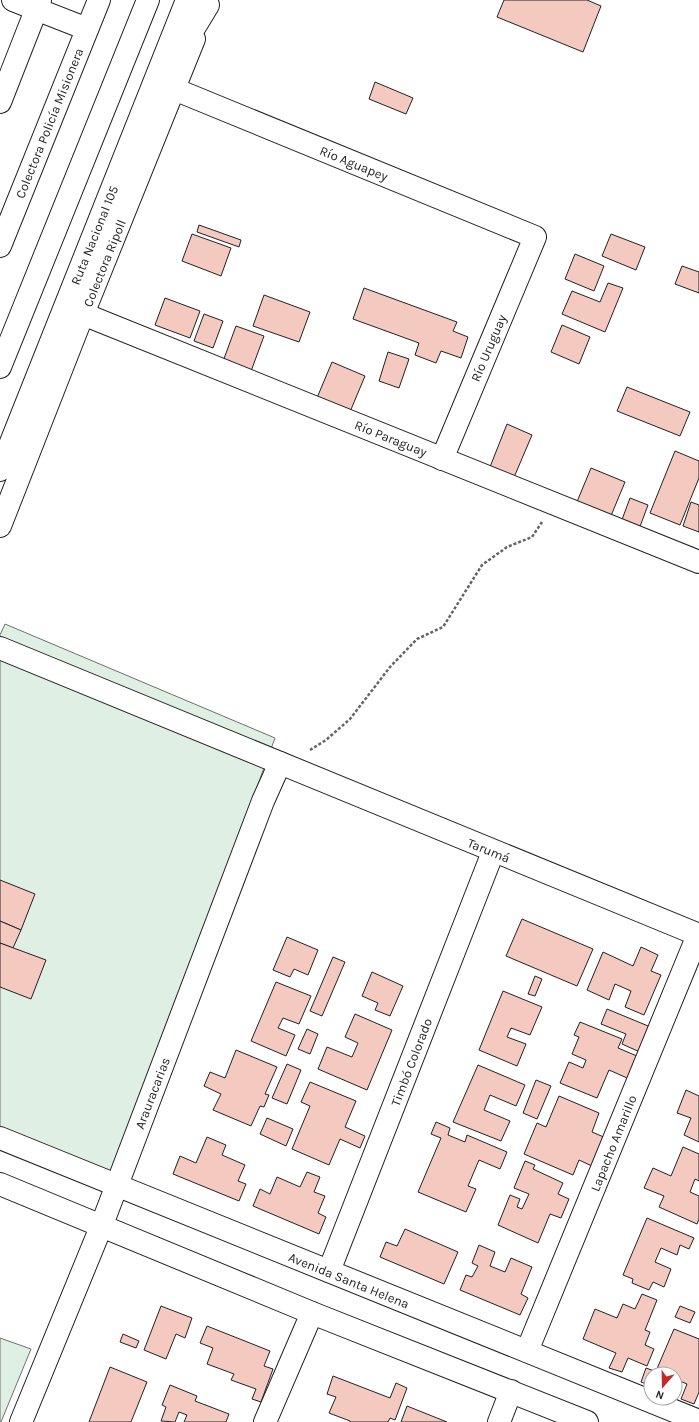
<svg xmlns="http://www.w3.org/2000/svg" width="699" height="1422" viewBox="0 0 699 1422" font-family="Karla,sans-serif">
  <style>
    .green { fill: #e0efe3; stroke: #6f6f6f }
    .building { fill: #f3c9c0; stroke: #222 }
    .lines { fill: none; stroke-linecap: round; stroke-linejoin: round }
    .minor-casing { stroke: #222; stroke-width: 24 }
    .major-casing { stroke: #222; stroke-width: 24 }
    .highway-casing { stroke: #222; stroke-width: 24 }
    .path { stroke: #646464; stroke-width: 2.5; stroke-dasharray: 3 2; stroke-linecap: butt }
    .minor { stroke: #fff; stroke-width: 22 }
    .major { stroke: #fff; stroke-width: 22 }
    .highway { stroke: #fff; stroke-width: 22 }
    .labels { text-anchor: middle; stroke-width: 3; stroke-linejoin: round; paint-order: stroke }
    .street-label { font-size: 13px; fill: #222; stroke: #fff }
  </style>
  <rect width="100%" height="100%" fill="#fff"/>
  <g class="green">
    <path d="M5,624L275,738L114,1176L0,1127V635Z"/>
    <path d="M0,1338L31,1349L1,1422H0Z"/>
  </g>
  <g class="building">
    <path d="M504,0H587L601,6L583,52L497,17Z"/>
    <path d="M375,82L413,98L406,114L369,99Z"/>
    <path d="M199,225L241,240L239,247L197,232Z"/>
    <path d="M192,234L231,248L221,276L182,261Z"/>
    <path d="M611,234L645,247L636,270L602,256Z"/>
    <path d="M575,254L604,266L594,291L565,279Z"/>
    <path d="M682,266L699,272V293L675,284Z"/>
    <path d="M608,283L623,288L605,332L562,314L572,291L600,302Z"/>
    <path d="M364,288L457,322L453,331L468,337L461,358L441,351L436,363L415,355L419,343L353,319Z"/>
    <path d="M264,295L310,312L299,342L253,326Z"/>
    <path d="M165,298L200,311L190,338L155,325Z"/>
    <path d="M204,314L223,321L213,348L194,341Z"/>
    <path d="M562,325L590,337L579,364L551,352Z"/>
    <path d="M236,326L264,336L250,374L222,364Z"/>
    <path d="M388,352L409,359L399,388L379,381Z"/>
    <path d="M332,362L365,376L347,419L314,405Z"/>
    <path d="M627,387L690,412L680,436L617,411Z"/>
    <path d="M507,424L532,435L512,482L488,472Z"/>
    <path d="M675,451L699,461V478L680,525L650,513Z"/>
    <path d="M591,468L625,482L608,523L574,509Z"/>
    <path d="M630,498L648,505L638,532L620,525Z"/>
    <path d="M691,502L699,505V532L683,526Z"/>
    <path d="M0,880L35,894L21,930L0,921Z"/>
    <path d="M522,919L593,949L577,986L506,956Z"/>
    <path d="M0,921L21,930L13,948L0,943Z"/>
    <path d="M287,937L318,950L308,975L294,969L290,977L273,970Z"/>
    <path d="M0,943L46,960L31,999L0,987Z"/>
    <path d="M641,947L658,955L651,971L661,975L644,1015L625,1007L631,991L615,984L609,1000L587,990L603,952L633,966Z"/>
    <path d="M333,957L345,962L322,1016L310,1011Z"/>
    <path d="M372,972L403,986L390,1016L375,1010L378,1003L362,996Z"/>
    <path d="M535,976L542,979L535,996L528,994Z"/>
    <path d="M276,982L311,996L299,1024L283,1018L278,1028L295,1035L286,1056L251,1041Z"/>
    <path d="M503,991L542,1007L530,1035L511,1028L507,1037L526,1044L517,1066L479,1050Z"/>
    <path d="M607,1009L653,1028L642,1053L622,1044L626,1034L601,1024Z"/>
    <path d="M355,1014L392,1030L367,1090L318,1069L327,1047L352,1057L358,1043L345,1037Z"/>
    <path d="M580,1022L622,1039L618,1048L644,1059L634,1081L609,1070L597,1098L560,1083L569,1062L583,1068L586,1060L572,1054L579,1037L574,1035Z"/>
    <path d="M307,1029L318,1034L310,1054L298,1049Z"/>
    <path d="M236,1050L277,1067L265,1094L269,1095L264,1107L260,1106L251,1126L213,1110L221,1094L204,1086L210,1072L225,1078Z"/>
    <path d="M287,1064L301,1070L287,1104L272,1098Z"/>
    <path d="M478,1065L525,1085L516,1106L490,1095L484,1110L510,1121L501,1141L453,1122Z"/>
    <path d="M536,1080L551,1086L537,1119L523,1113Z"/>
    <path d="M310,1082L356,1101L345,1127L365,1136L360,1148L340,1139L329,1165L292,1149L310,1106L301,1102Z"/>
    <path d="M686,1090L699,1096V1142L684,1135L691,1118L677,1113Z"/>
    <path d="M559,1096L599,1113L592,1132L606,1138L594,1167L579,1160L573,1175L524,1154L537,1123L546,1127Z"/>
    <path d="M267,1118L293,1129L286,1146L260,1134Z"/>
    <path d="M436,1122L450,1128L448,1135L465,1142L467,1135L507,1152L500,1169L479,1160L468,1186L476,1189L466,1212L418,1192L441,1138L431,1134Z"/>
    <path d="M207,1137L226,1145L222,1155L245,1165L238,1181L246,1184L239,1201L173,1174L180,1156L196,1163Z"/>
    <path d="M683,1147L699,1154V1181L695,1179L690,1192L699,1196V1219L697,1224L659,1207L664,1196L644,1188L653,1168L671,1176Z"/>
    <path d="M525,1161L535,1165L533,1169L563,1183L558,1194L569,1199L561,1218L550,1214L538,1243L498,1225L510,1195L520,1199L517,1207L522,1209L529,1194L514,1188Z"/>
    <path d="M307,1172L320,1177L314,1192L325,1196L318,1213L326,1217L319,1234L253,1206L260,1189L270,1194L277,1177L300,1187Z"/>
    <path d="M647,1218L694,1238L689,1249L680,1245L677,1255L661,1248L655,1262L671,1269L664,1287L653,1282L649,1290L632,1283L633,1279L623,1275Z"/>
    <path d="M405,1229L458,1252L444,1284L380,1257L386,1242L397,1246Z"/>
    <path d="M479,1245L495,1252L490,1266L505,1272L511,1258L532,1267L521,1294L528,1298L520,1315L460,1290L466,1275L472,1277L478,1266L472,1263Z"/>
    <path d="M642,1294L657,1300L645,1330L650,1332L645,1345L654,1349L647,1366L628,1358L622,1372L609,1368L616,1353L583,1339L595,1309L617,1318L623,1304L635,1309Z"/>
    <path d="M161,1306L192,1318L185,1338L176,1334L166,1359L144,1350Z"/>
    <path d="M680,1306L695,1312L690,1323L675,1317Z"/>
    <path d="M207,1326L270,1351L264,1366L273,1369L261,1402L252,1399L256,1389L231,1380L234,1374L207,1364L213,1348L200,1343Z"/>
    <path d="M674,1329L699,1339V1392L694,1404L681,1399L687,1384L675,1379V1374H664L656,1371Z"/>
    <path d="M123,1334L139,1341L136,1348L120,1342Z"/>
    <path d="M110,1367L147,1382L131,1422H89Z"/>
    <path d="M646,1368L657,1372L656,1374H651V1386L641,1382Z"/>
    <path d="M333,1376L390,1398L396,1383L407,1388L395,1420L390,1418L388,1422H350V1421L329,1413L336,1397L327,1394Z"/>
    <path d="M170,1385L197,1396L195,1401L229,1414L226,1422H184L187,1415L179,1412L175,1422L161,1421L166,1407L162,1405Z"/>
    <path d="M407,1406L447,1422H401Z"/>
  </g>
  <g class="lines">
    <defs>
      <g id="minor">
        <path d="M13,0L87,29"/>
        <path d="M174,89L535,237L442,459"/>
        <path d="M0,102L40,0"/>
        <path d="M0,246L99,0"/>
        <path d="M83,314L699,562"/>
        <path d="M0,526L83,314L194,39"/>
        <path d="M0,648L699,935"/>
        <path d="M329,1271L493,852"/>
        <path d="M527,1351L698,935"/>
        <path d="M21,1422L101,1227L263,801L280,763"/>
        <path d="M265,1422L312,1313"/>
        <path d="M499,1422L511,1391"/>
      </g>
      <g id="major">
        <path d="M0,1138L699,1421"/>
        <path d="M0,1184L312,1313L587,1422"/>
      </g>
      <g id="highway">
        <path d="M174,61L208,5"/>
        <path d="M0,367L148,0"/>
        <path d="M0,470L187,0"/>
      </g>
    </defs>
    <use href="#minor" class="minor-casing"/>
    <use href="#major" class="major-casing"/>
    <use href="#highway" class="highway-casing"/>
    <path class="path" d="M310,750L326,740L350,719L390,667L417,639L443,627L482,565L507,547L532,537L542,522"/>
    <use href="#minor" class="minor"/>
    <use href="#major" class="major"/>
    <use href="#highway" class="highway"/>
  </g>
  <g class="labels">
    <g class="street-label">
      <text transform="translate(49 123) rotate(-68)" y="5">Colectora Policía Misionera</text>
      <text transform="translate(354 163) rotate(22)" y="5">Río Aguapey</text>
      <text transform="translate(94 235) rotate(-68)" y="5">Ruta Nacional 105</text>
      <text transform="translate(104 263) rotate(-68)" y="5">Colectora Ripoll</text>
      <text transform="translate(488 348) rotate(-67)" y="5">Río Uruguay</text>
      <text transform="translate(391 438) rotate(22)" y="5">Río Paraguay</text>
      <text transform="translate(489 850) rotate(22)" y="5">Tarumá</text>
      <text transform="translate(411 1062) rotate(-69)" y="5">Timbó Colorado</text>
      <text transform="translate(152 1093) rotate(-69)" y="5">Arauracarias</text>
      <text transform="translate(613 1143) rotate(-68)" y="5">Lapacho Amarillo</text>
      <text transform="translate(349 1280) rotate(22)" y="5">Avenida Santa Helena</text>
    </g>
  </g>
  <g transform="translate(663 1386) rotate(200)"><circle r="19" fill="#ffffff" stroke="#a7a7a7"/>
  <path d="M0-3L7 15L0 10L-7 15Z" fill="#c62828"/>
  <text y="-6" font-size="11" font-weight="bold" text-anchor="middle" fill="#222222">N</text>
  </g>
</svg>
